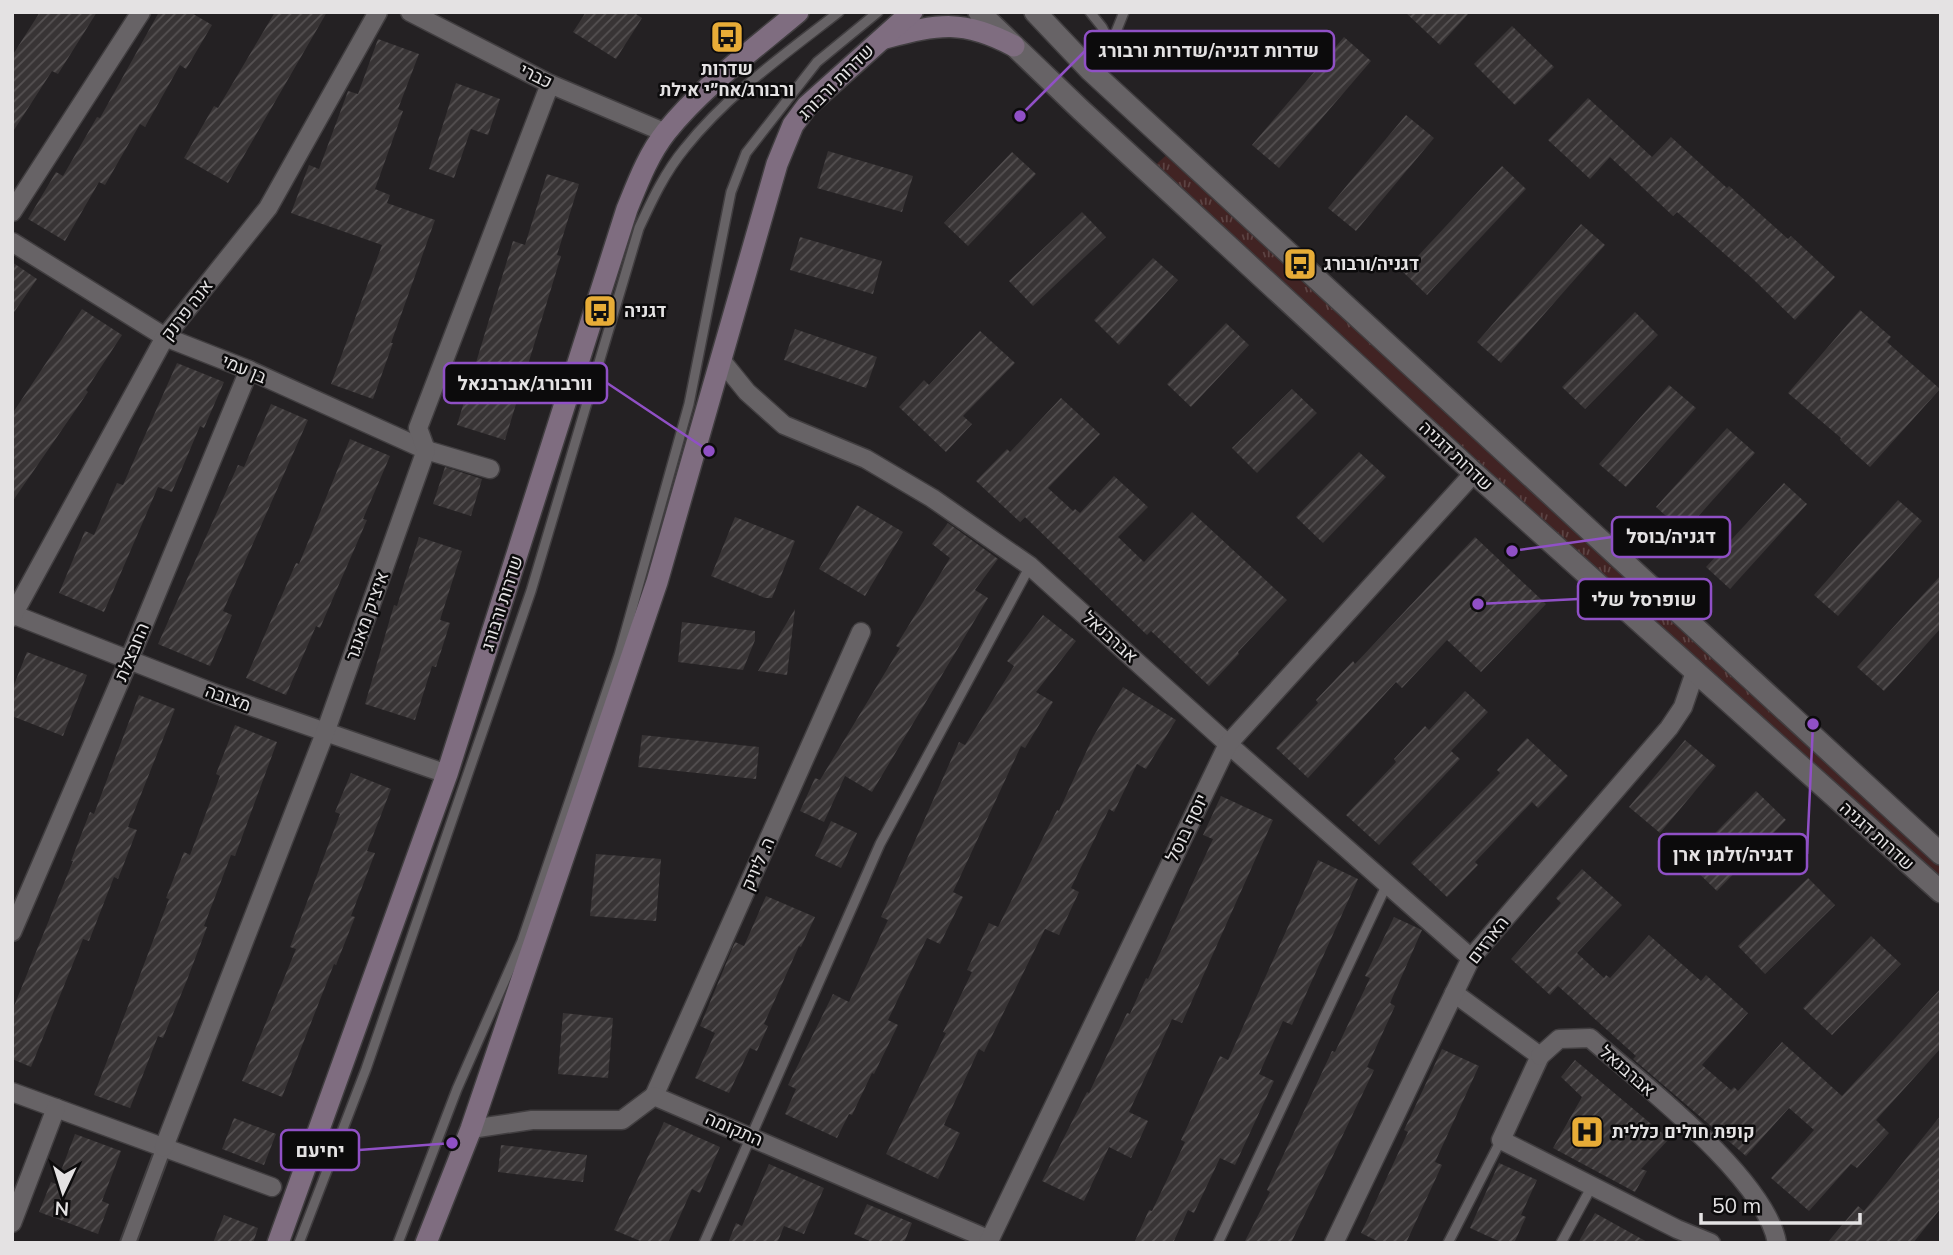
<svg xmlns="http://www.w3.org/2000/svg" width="1953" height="1255" viewBox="0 0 1953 1255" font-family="Mulish,Heebo,sans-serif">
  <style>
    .park { fill: url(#park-tufts) }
    .building { fill: url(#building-hatch) }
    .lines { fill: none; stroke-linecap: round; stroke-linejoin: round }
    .service-casing { stroke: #413e40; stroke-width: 12 }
    .pedestrian-casing { stroke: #413e40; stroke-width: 18 }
    .minor-casing { stroke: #413e40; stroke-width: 21 }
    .tertiary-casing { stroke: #413e40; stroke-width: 24 }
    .secondary-casing { stroke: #413e40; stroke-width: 24 }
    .service { stroke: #676366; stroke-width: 9 }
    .pedestrian { stroke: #676366; stroke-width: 14 }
    .minor { stroke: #676366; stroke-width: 18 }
    .tertiary { stroke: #676366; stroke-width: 21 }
    .secondary { stroke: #7f6d80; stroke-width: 21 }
    .labels { text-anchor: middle; stroke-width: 5; stroke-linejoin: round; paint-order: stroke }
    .poi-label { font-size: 18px; font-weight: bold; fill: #e4e2e3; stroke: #0c0b0c; text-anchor: start }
    .street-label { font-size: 18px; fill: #e4e2e3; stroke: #0c0b0c }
    .leader { fill: none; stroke: #9050c6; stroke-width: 2.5 }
    .callout-dot { fill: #9050c6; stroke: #0c0b0c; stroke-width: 2.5 }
    .callout { fill: #0c0b0c; stroke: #9050c6; stroke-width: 2.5 }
    .callout-label { font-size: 19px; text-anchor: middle; font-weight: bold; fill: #e4e2e3 }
  </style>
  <defs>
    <pattern id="park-tufts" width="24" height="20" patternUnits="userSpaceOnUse" patternTransform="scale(1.75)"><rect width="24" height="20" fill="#412323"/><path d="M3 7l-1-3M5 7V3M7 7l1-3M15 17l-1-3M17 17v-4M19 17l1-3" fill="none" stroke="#5c4343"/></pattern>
    <pattern id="building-hatch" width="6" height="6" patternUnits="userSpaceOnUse" patternTransform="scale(1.75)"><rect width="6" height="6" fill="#383435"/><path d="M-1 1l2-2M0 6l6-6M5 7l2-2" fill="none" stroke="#555152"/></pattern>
  </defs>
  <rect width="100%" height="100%" fill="#242123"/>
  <path class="park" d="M1172,150L1941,862V885L1150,170Z"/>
  <g class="building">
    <path d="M40,12H97L58,74L52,71L12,133V56Z"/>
    <path d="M159,12H190L212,25L186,69L180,65L145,127L140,124L105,185L99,182L65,241L28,219L56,172L63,176L97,117L100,118Z"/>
    <path d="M275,12H327L228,183L184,158L214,106L218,108Z"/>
    <path d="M586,12H633L642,18L616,59L573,32Z"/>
    <path d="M1405,12H1470L1440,45Z"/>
    <path d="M1512,26L1554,67L1515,105L1474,64Z"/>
    <path d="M1344,37L1371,61L1279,168L1252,145Z"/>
    <path d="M378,39L419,54L398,109L403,111L375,189L390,195L387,203L435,220L391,343H393L373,399L331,384L382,245L291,213L309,165L319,169L348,91L358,94Z"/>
    <path d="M456,83L500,99L488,135L471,129L454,178L429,169Z"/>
    <path d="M1588,98L1652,157L1671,137L1727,188L1729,186L1788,239L1791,236L1835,277L1795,320L1752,278L1677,212L1673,216L1610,157L1590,179L1548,140Z"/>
    <path d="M1406,115L1434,138L1356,231L1328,208Z"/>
    <path d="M828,151L913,176L902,212L817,188Z"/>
    <path d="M1012,152L1036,174L968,246L944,223Z"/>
    <path d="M1502,166L1526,189L1427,295L1403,272Z"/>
    <path d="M547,174L579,184L557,255L561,256L505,440L457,425L513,241L525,245Z"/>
    <path d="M1082,212L1106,237L1033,306L1009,281Z"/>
    <path d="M1581,224L1605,245L1501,363L1477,342Z"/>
    <path d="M800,237L882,261L873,294L790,270Z"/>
    <path d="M1153,258L1178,280L1119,345L1094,320Z"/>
    <path d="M12,262L37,279L12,315Z"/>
    <path d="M82,309L122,335L86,390L88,392L12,502V414Z"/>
    <path d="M1860,310L1891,337L1887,342L1940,389L1870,467L1840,440L1841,438L1788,393Z"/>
    <path d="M1635,312L1658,335L1585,409L1562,387Z"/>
    <path d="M1226,323L1249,345L1191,407L1167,384Z"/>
    <path d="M795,329L877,357L866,388L784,360Z"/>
    <path d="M980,331L1015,363L963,416L972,424L946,452L899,407L924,380L929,385Z"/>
    <path d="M177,363L224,382L204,428L200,426L172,492L158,487L104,612L59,593L85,531L94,535L117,483L123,485Z"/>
    <path d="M1669,385L1696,408L1626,487L1599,464Z"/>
    <path d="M1292,389L1317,413L1257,473L1232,448Z"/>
    <path d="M1061,398L1100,434L1048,488L1073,511L1075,509L1080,513L1114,476L1148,507L1118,537L1144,562L1192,512L1287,600L1238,652L1239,654L1209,686L1151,631L1147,635L1025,517L1020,522L976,481L1007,449L1010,452Z"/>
    <path d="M271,404L308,420L223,611L232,615L210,666L158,644L238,465L244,467Z"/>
    <path d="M1727,428L1755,453L1684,532L1656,507Z"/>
    <path d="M350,439L390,456L363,519L367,520L347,566L320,628L316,626L286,695L246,678L296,563L299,564Z"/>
    <path d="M1359,452L1386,477L1323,543L1296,517Z"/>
    <path d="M445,467L482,479L471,516L433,504Z"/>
    <path d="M1784,483L1807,504L1730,589L1706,567Z"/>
    <path d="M1898,500L1922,521L1838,616L1814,595Z"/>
    <path d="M857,505L903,532L865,596L819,569Z"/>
    <path d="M735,517L795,541L772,598H765L711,576Z"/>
    <path d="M948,523L998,559L975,590L988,598L872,792L845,776L824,822L800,811L815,778L820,780L900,648L896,646L950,558L932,544Z"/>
    <path d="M419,537L462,551L440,620L450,623L436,667L432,666L415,720L365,704L394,605L397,606Z"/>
    <path d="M1475,537L1546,604L1481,672L1447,640L1402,688L1396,682L1308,778L1276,748L1318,703L1316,700L1353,661L1355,664Z"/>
    <path d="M1941,575V628L1884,691L1857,667Z"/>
    <path d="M795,609L787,675L758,671Z"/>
    <path d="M1043,615L1076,641L1036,692L1053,702L1025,748L1021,746L953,892L963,897L940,944L927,938L888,1020L898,1025L874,1074L872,1073L852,1115L849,1114L837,1138L785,1114L796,1089L788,1085L833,994L849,1002L888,920L881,917L959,742L965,745L1014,666L1007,661Z"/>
    <path d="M682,622L755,631V640L743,670L678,662Z"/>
    <path d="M27,652L87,675L63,736L12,716V690Z"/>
    <path d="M1123,687L1176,720L1146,769L1137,764L1114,812L1109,809L1071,888L1079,892L1059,935L1045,929L984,1052L979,1049L944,1125L960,1133L938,1179L886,1154L946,1033L943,1032L972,972L967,970L989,923L998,927L1057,810L1059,811L1093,737Z"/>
    <path d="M1465,691L1488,712L1451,751L1460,759L1379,845L1346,815L1396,762L1394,759L1425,726L1429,730Z"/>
    <path d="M139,695L175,709L128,827L137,830L118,879L114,877L89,941L83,939L31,1067L12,1059V1011L73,861H71L90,812L94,814Z"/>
    <path d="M235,725L277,742L235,856L231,855L204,926L207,927L187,980L163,1038L158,1036L130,1108L94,1095L169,899L166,898L184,852L190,855L220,776L216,774Z"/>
    <path d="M642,735L759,747L756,779L638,767Z"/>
    <path d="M1527,738L1568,776L1538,808L1532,802L1475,862L1478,865L1447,897L1411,863L1500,773L1497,770Z"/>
    <path d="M1685,740L1716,766L1660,833L1629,807Z"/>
    <path d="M351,773L391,789L367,851L375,853L351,916L355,917L336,965L334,964L282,1097L242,1081L296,949L290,947L340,814L335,812Z"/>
    <path d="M1756,791L1786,820L1717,891L1687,862Z"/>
    <path d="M1221,796L1273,820L1182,1023L1172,1019L1129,1112L1148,1121L1131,1158L1109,1147L1084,1201L1042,1181L1087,1092L1089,1093L1127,1013L1130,1014L1146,978L1148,979L1213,839L1203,835Z"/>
    <path d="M831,821L857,833L841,868L815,856Z"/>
    <path d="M596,854L661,859L656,921L590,916Z"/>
    <path d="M1318,860L1358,879L1292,1025L1283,1021L1259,1074L1274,1081L1235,1165L1220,1158L1194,1213L1188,1210L1173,1243H1134L1149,1210L1152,1211L1185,1142L1181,1140L1220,1056L1228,1060Z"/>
    <path d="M1582,869L1622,905L1577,953L1604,978L1606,975L1610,978L1649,935L1701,981L1706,975L1748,1013L1702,1065L1731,1090L1734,1087L1738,1091L1782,1042L1842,1096L1941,988V1048L1876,1120L1889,1133L1857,1168L1851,1164L1809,1211L1771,1178L1814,1130L1789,1108L1746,1156L1633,1059L1636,1056L1558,986L1550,995L1511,959L1561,903L1556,898Z"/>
    <path d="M1808,878L1835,905L1765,974L1738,946Z"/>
    <path d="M766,896L815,917L801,947L799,946L764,1024L768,1026L757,1051L750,1048L729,1093L695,1078L715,1033L700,1026L735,942L744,946Z"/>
    <path d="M1394,917L1422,930L1390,1003L1395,1006L1367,1067L1374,1070L1291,1243H1244L1270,1192L1267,1190L1332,1051L1335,1052L1370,978L1365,976Z"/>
    <path d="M1871,936L1901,964L1832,1035L1803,1008Z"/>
    <path d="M563,1013L613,1018L608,1078L558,1074Z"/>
    <path d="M1442,1049L1479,1066L1435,1162L1442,1165L1406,1243H1381L1361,1233L1408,1132L1404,1130Z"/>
    <path d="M1575,1060L1669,1139L1641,1169L1647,1171L1635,1192L1553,1148L1582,1097L1561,1077Z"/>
    <path d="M1941,1115V1208L1913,1243H1827L1858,1206L1864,1211Z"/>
    <path d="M234,1118L276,1134L264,1165L222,1149Z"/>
    <path d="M664,1122L720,1147L700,1193L692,1189L668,1243H645L614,1230Z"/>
    <path d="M75,1134L121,1151L102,1201L109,1204L98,1234L39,1212L51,1182L56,1184Z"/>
    <path d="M501,1145L587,1155L583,1182L498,1172Z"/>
    <path d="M1499,1163L1537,1180L1521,1215L1526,1217L1514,1243H1503L1470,1228Z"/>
    <path d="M769,1164L824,1188L804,1234L784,1226L778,1241L781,1243H728L736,1223L742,1226Z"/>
    <path d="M867,1204L912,1223L904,1243H874L854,1234Z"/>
    <path d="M1595,1213L1649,1243H1578Z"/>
    <path d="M224,1215L258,1228L253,1243H213Z"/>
  </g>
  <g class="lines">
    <defs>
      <g id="service">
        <path d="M1090,12L1102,27L1111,45"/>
        <path d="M1093,70L1103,64L1124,12"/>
        <path d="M299,1243L366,1069L531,591L639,228C652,200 665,172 685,148C728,94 785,54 839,12"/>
        <path d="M398,1243L457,1089L522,941L619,655L689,404L731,192L746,153L817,62L878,12"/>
        <path d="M704,1243L880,844L1030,566"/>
        <path d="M1218,1243L1387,884"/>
        <path d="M1448,1243L1501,1140"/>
        <path d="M1561,1243L1592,1186"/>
      </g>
      <path id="pedestrian" d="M128,1243L164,1147"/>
      <g id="minor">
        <path d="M410,12L550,84L666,133"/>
        <path d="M12,212L141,12"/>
        <path d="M12,242L165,337L249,370L426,450L490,469"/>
        <path d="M721,360L747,392L784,425L866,459L932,498L1030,566L1228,744L1471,958"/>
        <path d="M12,614L216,694L447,774"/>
        <path d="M12,617L165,337L268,208L378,12"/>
        <path d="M12,932L129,660L249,370"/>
        <path d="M1454,993L1540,1056L1501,1140L1677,1229L1711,1243"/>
        <path d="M1540,1056L1559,1039L1590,1038C1640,1082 1766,1178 1777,1243"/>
        <path d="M12,1092L272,1187"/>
        <path d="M654,1096L861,632"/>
        <path d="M471,1129L532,1120H622L654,1096L990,1240"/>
        <path d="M164,1147L325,733L426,450L418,428L550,84"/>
        <path d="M12,1223L56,1108"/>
        <path d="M988,1243L1228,744L1474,473"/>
        <path d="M1334,1243L1471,958L1669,728L1683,707L1695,672"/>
      </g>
      <g id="tertiary">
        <path d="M979,12L1081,110L1474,473L1941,892"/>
        <path d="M1035,12L1090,70L1941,854"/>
      </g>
      <g id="secondary">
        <path d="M885,38C939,24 963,19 1014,46"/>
        <path d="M278,1243L447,774L627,209C638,182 648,155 666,132C703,86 753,50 798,12"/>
        <path d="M426,1243L471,1129L657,582L777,164L793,125L807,106L912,12"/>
      </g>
    </defs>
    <use href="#service" class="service-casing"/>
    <use href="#pedestrian" class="pedestrian-casing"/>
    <use href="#minor" class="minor-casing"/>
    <use href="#tertiary" class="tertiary-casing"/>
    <use href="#secondary" class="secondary-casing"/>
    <use href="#service" class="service"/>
    <use href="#pedestrian" class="pedestrian"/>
    <use href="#minor" class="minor"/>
    <use href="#tertiary" class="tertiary"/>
    <use href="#secondary" class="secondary"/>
  </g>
  <defs>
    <symbol id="bus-square" viewBox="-11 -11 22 22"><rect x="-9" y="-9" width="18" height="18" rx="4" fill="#e7ac37" stroke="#0c0b0c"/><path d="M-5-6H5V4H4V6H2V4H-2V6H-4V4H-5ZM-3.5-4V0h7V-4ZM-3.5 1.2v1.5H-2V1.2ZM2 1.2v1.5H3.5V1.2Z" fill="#111"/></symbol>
    <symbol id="hospital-square" viewBox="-11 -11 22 22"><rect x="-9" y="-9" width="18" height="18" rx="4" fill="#e7ac37" stroke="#0c0b0c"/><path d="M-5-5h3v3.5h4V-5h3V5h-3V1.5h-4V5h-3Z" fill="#111"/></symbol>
  </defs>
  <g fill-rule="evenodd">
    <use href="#bus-square" x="708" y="18" width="38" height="38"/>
    <use href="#bus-square" x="1281" y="245" width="38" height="38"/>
    <use href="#bus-square" x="581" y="292" width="38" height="38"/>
    <use href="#hospital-square" x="1568" y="1113" width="38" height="38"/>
  </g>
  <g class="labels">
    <g class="poi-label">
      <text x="727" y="75" text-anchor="middle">שדרות<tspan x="727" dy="21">ורבורג/אח״י אילת</tspan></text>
      <text x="1324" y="270">דגניה/ורבורג</text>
      <text x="624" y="317">דגניה</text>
      <text x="1612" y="1138">קופת חולים כללית</text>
    </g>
    <g class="street-label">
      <text transform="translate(536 76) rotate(26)" y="6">כברי</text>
      <text transform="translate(836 82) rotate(-45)" y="6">שדרות ורבורג</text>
      <text transform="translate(187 310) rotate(-52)" y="6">אנה פרנק</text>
      <text transform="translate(244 369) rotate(23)" y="6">בן עמי</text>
      <text transform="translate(1456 456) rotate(43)" y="6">שדרות דגניה</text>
      <text transform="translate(502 603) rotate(-72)" y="6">שדרות ורבורג</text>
      <text transform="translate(367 616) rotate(-70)" y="6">איציק מאנגר</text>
      <text transform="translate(1110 637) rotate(42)" y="6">אברבנאל</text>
      <text transform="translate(132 652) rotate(-67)" y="6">החבצלת</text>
      <text transform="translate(228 698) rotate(20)" y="6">מצובה</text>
      <text transform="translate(1187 828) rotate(-64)" y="6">יוסף בוסל</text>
      <text transform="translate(1877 836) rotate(42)" y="6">שדרות דגניה</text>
      <text transform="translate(758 864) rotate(-66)" y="6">ה. ליויק</text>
      <text transform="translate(1488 940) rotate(-52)" y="6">הארזים</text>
      <text transform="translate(1627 1071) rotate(41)" y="6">אברבנאל</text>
      <text transform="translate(734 1129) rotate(23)" y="6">התקומה</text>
    </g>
  </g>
  <path class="leader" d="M1020 116L1085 51M709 451L607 383M1512 551L1612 537M1478 604L1578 599M1813 724L1807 854M452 1143L359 1150"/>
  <g class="callout-dot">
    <circle cx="1020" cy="116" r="7"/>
    <circle cx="709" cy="451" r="7"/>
    <circle cx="1512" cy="551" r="7"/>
    <circle cx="1478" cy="604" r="7"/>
    <circle cx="1813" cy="724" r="7"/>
    <circle cx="452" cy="1143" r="7"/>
  </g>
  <g class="callout">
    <rect x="1085" y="31" width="249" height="40" rx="7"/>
    <rect x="444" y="363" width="163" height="40" rx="7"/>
    <rect x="1612" y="517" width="118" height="40" rx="7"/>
    <rect x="1578" y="579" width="133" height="40" rx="7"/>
    <rect x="1659" y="834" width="148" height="40" rx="7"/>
    <rect x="281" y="1130" width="78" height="40" rx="7"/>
  </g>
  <g class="callout-label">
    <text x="1209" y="57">שדרות דגניה/שדרות ורבורג</text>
    <text x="525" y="390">וורבורג/אברבנאל</text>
    <text x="1671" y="543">דגניה/בוסל</text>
    <text x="1644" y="606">שופרסל שלי</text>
    <text x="1733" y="861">דגניה/זלמן ארן</text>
    <text x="320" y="1157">יחיעם</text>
  </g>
  <rect width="1953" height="1255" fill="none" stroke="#e4e2e3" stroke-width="28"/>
  <g transform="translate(63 1192) rotate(184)" stroke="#0c0b0c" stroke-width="5" paint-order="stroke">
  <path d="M0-5L12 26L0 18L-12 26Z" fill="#e4e2e3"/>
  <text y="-10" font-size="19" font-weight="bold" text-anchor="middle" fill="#e4e2e3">N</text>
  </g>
  <path d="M1701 1213v10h159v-10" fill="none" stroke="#e4e2e3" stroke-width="3.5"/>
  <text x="1712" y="1213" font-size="21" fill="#e4e2e3" stroke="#0c0b0c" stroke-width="5" paint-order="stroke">50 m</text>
</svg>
